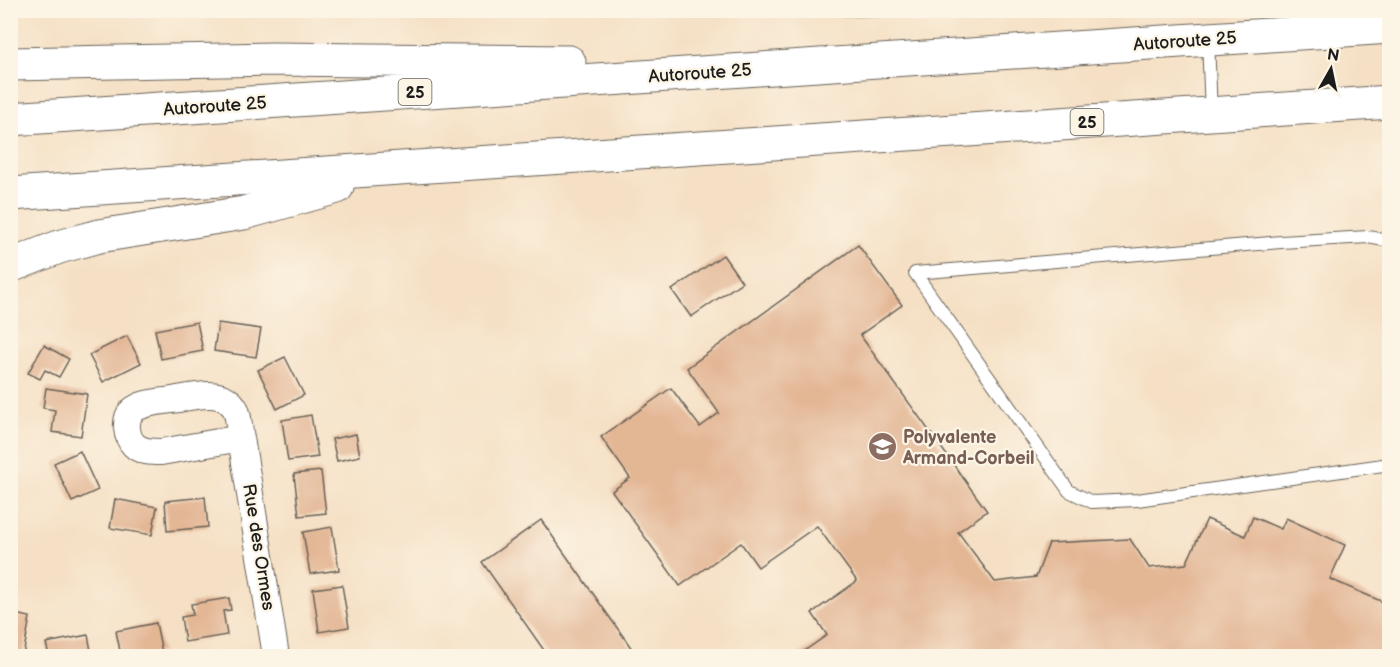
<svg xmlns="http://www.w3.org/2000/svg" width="1400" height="667" viewBox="0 0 1400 667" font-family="'Balsamiq Sans',sans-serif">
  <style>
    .forest { fill: #7eb36f; stroke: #4d6846; stroke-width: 1.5 }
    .building { fill: #e3b694 }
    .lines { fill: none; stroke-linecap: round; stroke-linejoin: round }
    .lane-casing { stroke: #686157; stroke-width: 14 }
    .street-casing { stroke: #686157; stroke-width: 28 }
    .highway-casing { stroke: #686157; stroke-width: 35 }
    .lane { stroke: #fff; stroke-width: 12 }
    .street { stroke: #fff; stroke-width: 26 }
    .highway { stroke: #fff; stroke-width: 33 }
    .labels { text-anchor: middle; stroke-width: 4.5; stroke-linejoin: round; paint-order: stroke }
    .shield { fill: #fcf5e5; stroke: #5f5d58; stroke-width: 1.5 }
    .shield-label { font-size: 16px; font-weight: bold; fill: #1c1c1c }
    .street-label { font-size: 18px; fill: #1c1c1c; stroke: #fcf5e5 }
    .education-label { font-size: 18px; font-weight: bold; fill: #785e54; stroke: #fcf5e5; text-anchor: start }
  </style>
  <rect width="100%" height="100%" fill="#fcf5e5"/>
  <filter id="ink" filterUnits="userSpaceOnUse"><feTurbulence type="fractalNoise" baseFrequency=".0167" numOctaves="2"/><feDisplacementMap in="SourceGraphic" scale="12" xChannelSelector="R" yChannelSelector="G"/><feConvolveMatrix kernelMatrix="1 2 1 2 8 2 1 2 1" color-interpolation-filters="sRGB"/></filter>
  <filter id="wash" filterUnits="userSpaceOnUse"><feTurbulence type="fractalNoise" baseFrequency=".008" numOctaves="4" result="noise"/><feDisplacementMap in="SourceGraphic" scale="24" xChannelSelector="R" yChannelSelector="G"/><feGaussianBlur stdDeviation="1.35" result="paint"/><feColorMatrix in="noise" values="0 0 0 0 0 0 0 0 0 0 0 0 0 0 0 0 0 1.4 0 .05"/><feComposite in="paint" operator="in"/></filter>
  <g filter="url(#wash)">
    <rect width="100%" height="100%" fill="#f5e0c5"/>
    <path class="forest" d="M686,11L953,10V11L850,15Z"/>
    <g id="blocks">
      <g class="building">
        <path d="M858,245L902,305L860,335L987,511L958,532L995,582L1036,577L1049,543L1130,539L1149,568L1186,564L1207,519L1245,536L1253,517L1281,529L1286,518L1345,545L1330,579L1390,605V656H797L827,635L812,613L857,581L817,526L758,567L741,543L680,586L612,491L630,478L601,437L671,388L700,427L719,413L687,368Z"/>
        <path d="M723,255L742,282L691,317L672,290Z"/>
        <path d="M197,322L203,351L161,359L155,330Z"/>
        <path d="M218,323L261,329L256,357L214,351Z"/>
        <path d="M127,336L141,363L103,382L89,355Z"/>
        <path d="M44,345L69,359L59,377L45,370L40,379L28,373Z"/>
        <path d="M285,357L304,395L277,409L258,370Z"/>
        <path d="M46,388L87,394L81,436L52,432L55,410L43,408Z"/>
        <path d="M311,415L318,457L288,461L282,420Z"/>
        <path d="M356,434L360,456L337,461L332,439Z"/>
        <path d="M80,451L98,490L72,502L54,463Z"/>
        <path d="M321,471L326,513L299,516L294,474Z"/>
        <path d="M205,497L208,527L167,531L165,501Z"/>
        <path d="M115,499L157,507L152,535L110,528Z"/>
        <path d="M541,520L637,656H548L482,562Z"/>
        <path d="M332,527L339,570L310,574L303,532Z"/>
        <path d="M342,585L349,627L319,632L313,589Z"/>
        <path d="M229,598L231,610L223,611L227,635L185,642L181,617L193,615L191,604Z"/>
        <path d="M10,613L30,617L23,656L10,655Z"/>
        <path d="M156,623L162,652L141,656H121L116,631Z"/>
        <path d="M88,635L92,656H49L46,643Z"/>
      </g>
    </g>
  </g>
  <g filter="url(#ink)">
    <use href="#blocks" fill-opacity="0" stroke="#686157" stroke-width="1.5"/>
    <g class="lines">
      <defs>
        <g id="lane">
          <path d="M1208,40L1211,113"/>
          <path d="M1390,241L1368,237L1281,242L915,273L1069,491L1092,502L1137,500L1390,464"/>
        </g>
        <path id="street" d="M241,438L161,452C152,452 141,452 134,445C126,437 124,419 132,411C142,402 160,402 172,400C192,397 224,386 236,410C239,417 239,430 241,438L276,656"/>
        <g id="highway">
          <path d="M10,64L273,59L569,62"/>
          <path d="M10,119L1390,27"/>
          <path d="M10,194L1390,102"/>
          <path d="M10,266L59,247L99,236L244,213L337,187"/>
        </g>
      </defs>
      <use href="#lane" class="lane-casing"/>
      <use href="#street" class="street-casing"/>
      <use href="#highway" class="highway-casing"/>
      <use href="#lane" class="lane"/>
      <use href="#street" class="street"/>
      <use href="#highway" class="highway"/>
    </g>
  </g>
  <defs>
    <symbol id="school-disc" viewBox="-11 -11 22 22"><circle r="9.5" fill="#8d6e63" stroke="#fcf5e5"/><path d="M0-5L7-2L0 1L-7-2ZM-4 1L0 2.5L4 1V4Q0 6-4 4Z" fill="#fff"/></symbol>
  </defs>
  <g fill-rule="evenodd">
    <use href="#school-disc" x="866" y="430" width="33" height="33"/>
  </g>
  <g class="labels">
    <g class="shield">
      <rect x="398.5" y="79" width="33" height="26" rx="4.5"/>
      <rect x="1070.5" y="109" width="33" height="26" rx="4.5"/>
    </g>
    <g class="shield-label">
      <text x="415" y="98">25</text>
      <text x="1087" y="128">25</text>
    </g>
    <g class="street-label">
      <text transform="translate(1185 41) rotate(-4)" y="6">Autoroute 25</text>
      <text transform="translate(700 73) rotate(-4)" y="6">Autoroute 25</text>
      <text transform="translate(215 106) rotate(-4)" y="6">Autoroute 25</text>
      <text transform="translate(259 547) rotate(81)" y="6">Rue des Ormes</text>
    </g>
    <g class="education-label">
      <text x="903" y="443">Polyvalente<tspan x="903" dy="21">Armand-Corbeil</tspan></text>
    </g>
  </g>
  <rect width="1400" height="667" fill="none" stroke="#fcf5e5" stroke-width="36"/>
  <g transform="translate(1331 69) rotate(9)" stroke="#fcf5e5" stroke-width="4.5" paint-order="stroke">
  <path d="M0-4.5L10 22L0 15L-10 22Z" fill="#1c1c1c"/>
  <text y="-9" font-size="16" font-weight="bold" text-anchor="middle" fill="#1c1c1c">N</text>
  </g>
</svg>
